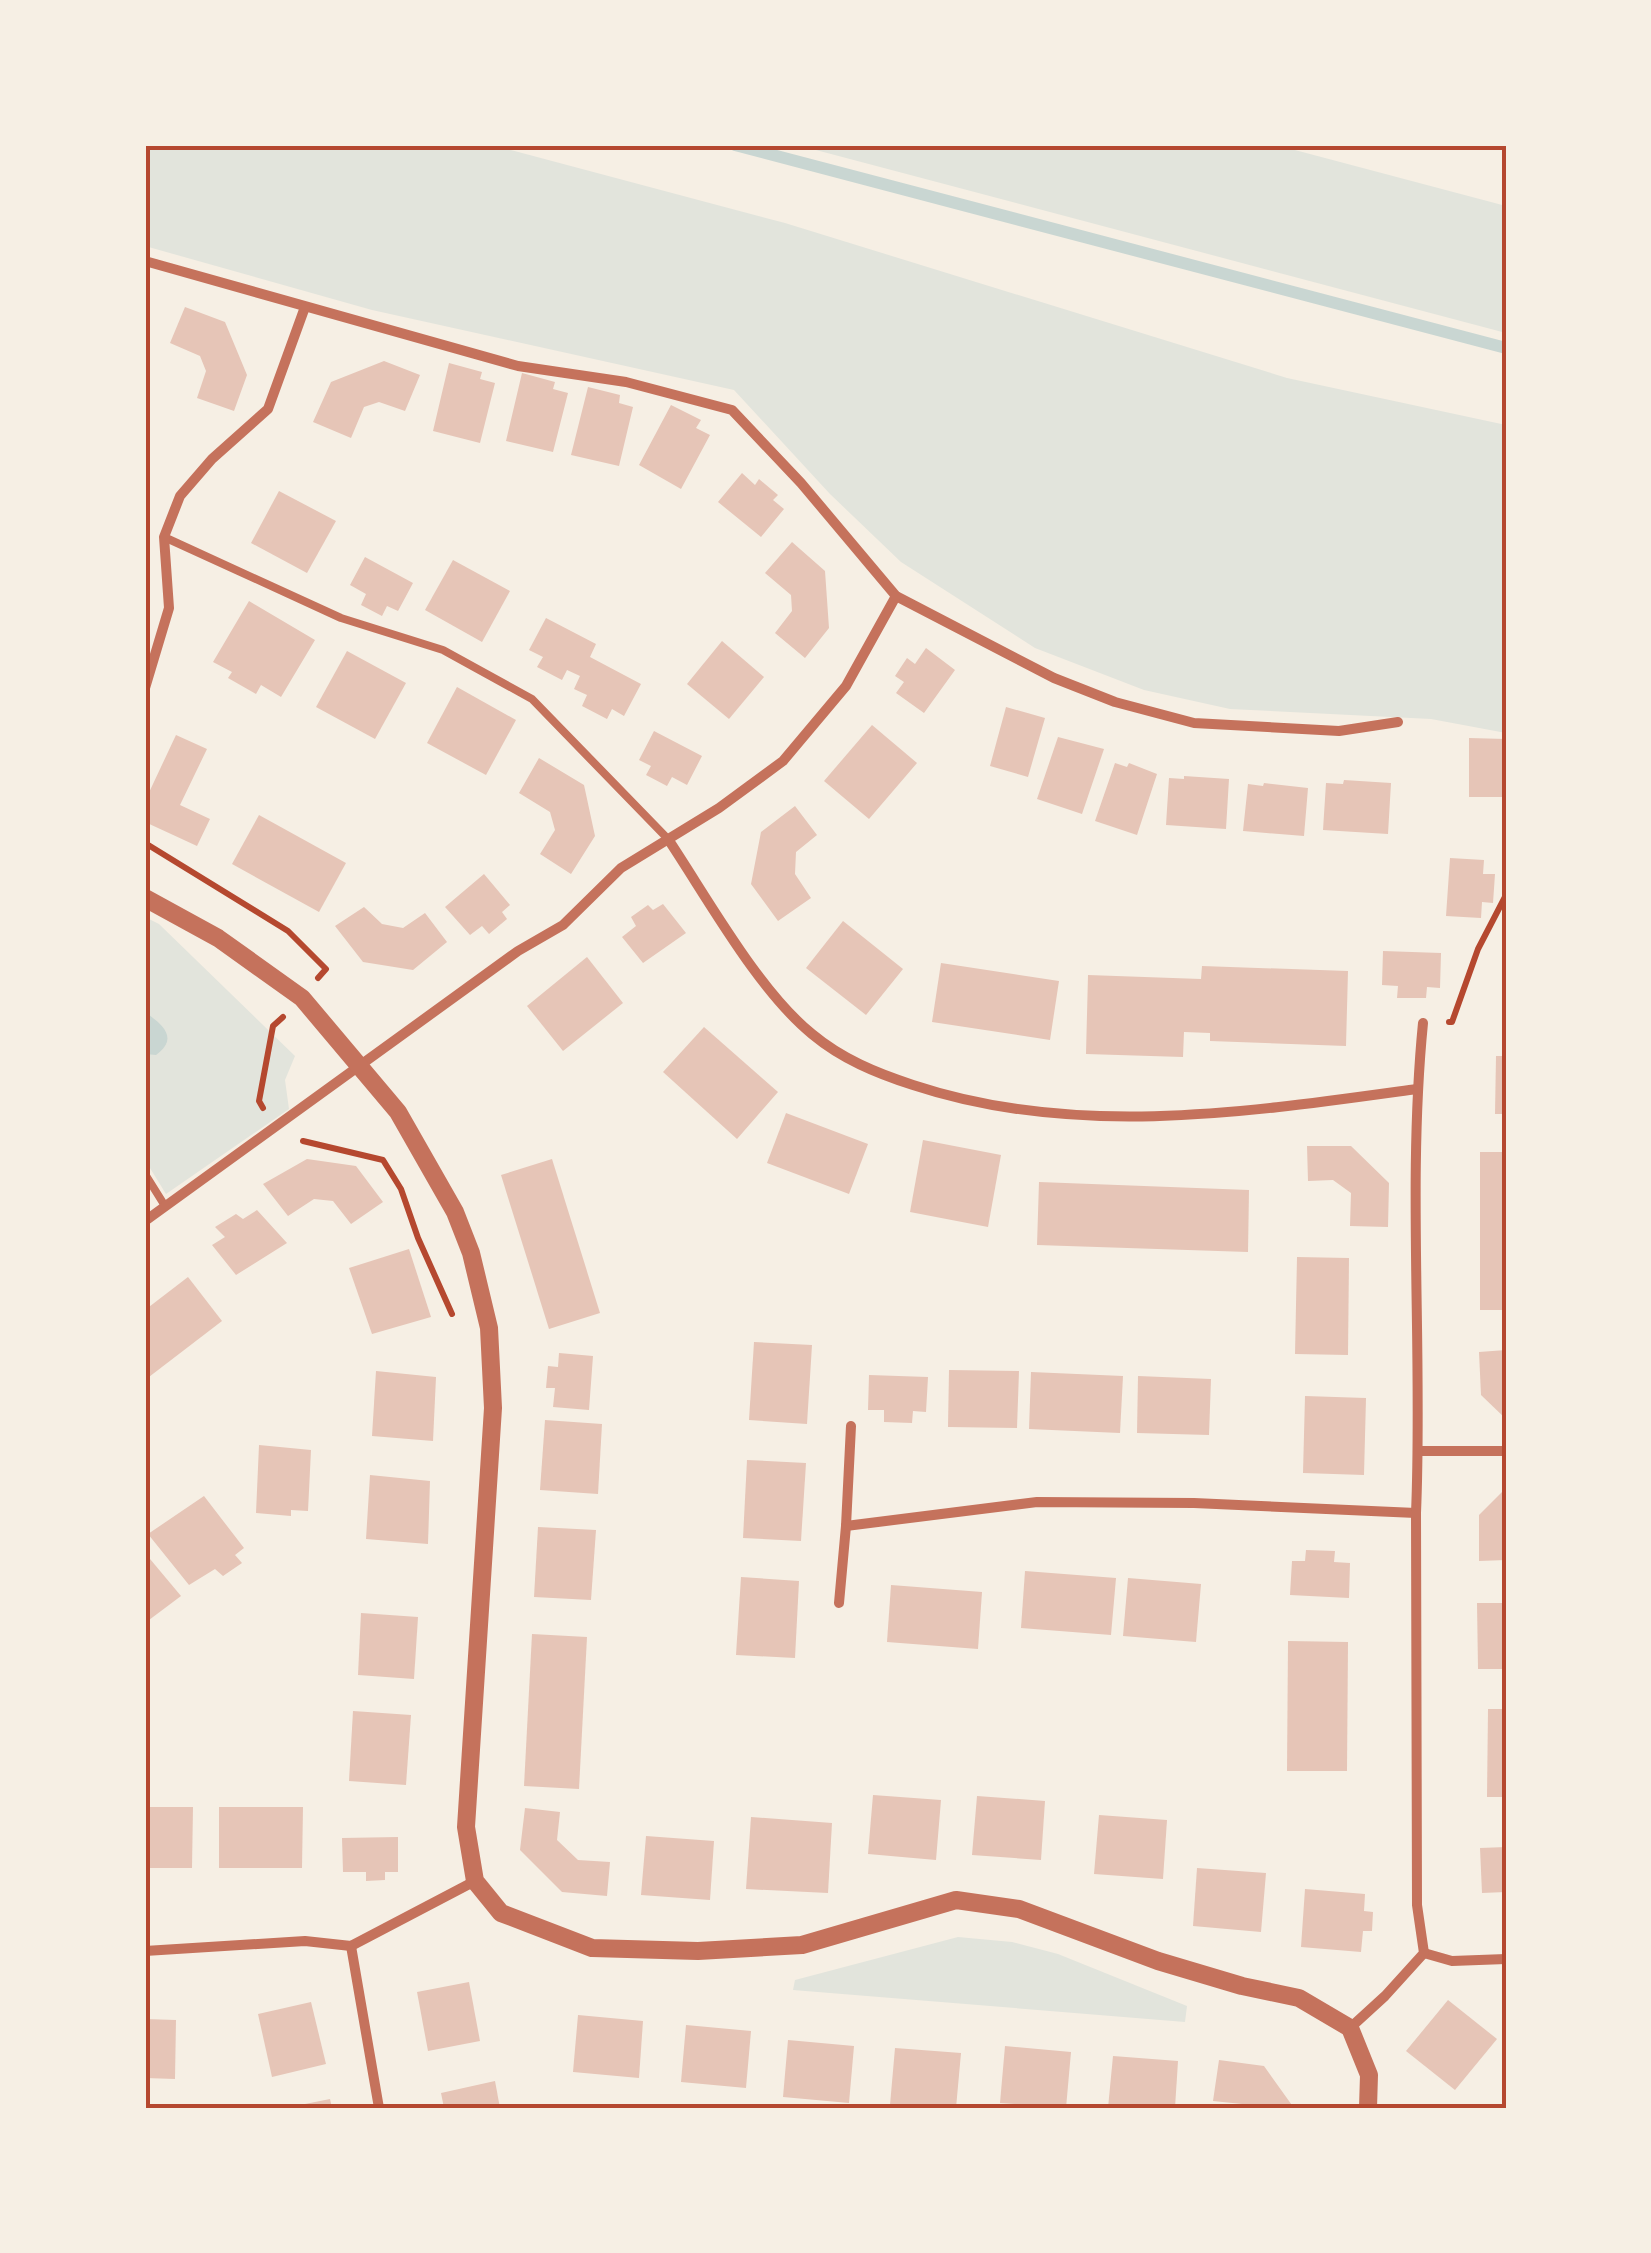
<svg xmlns="http://www.w3.org/2000/svg" width="1651" height="2253" viewBox="0 0 1651 2253" font-family="'Fira Sans',sans-serif">
  <style>
    .green { fill: #e2e4dc }
    .water { fill: #c9d6d2 }
    .lines { fill: none; stroke-linecap: round; stroke-linejoin: round }
    .stream { stroke: #c9d6d2; stroke-width: 12 }
    .building { fill: #e6c5b7 }
    .path { stroke: #b5482f; stroke-width: 6 }
    .service { stroke: #c5725c; stroke-width: 8 }
    .minor { stroke: #c5725c; stroke-width: 10 }
    .tertiary { stroke: #c5725c; stroke-width: 18 }
    .neatline { fill: none; stroke: #b5482f; stroke-width: 4 }
  </style>
  <rect width="100%" height="100%" fill="#f6efe4"/>
  <g class="green">
    <path d="M145,145H492L785,223L1287,378L1506,425V733L1431,719L1230,709L1144,690L1035,648L901,562L830,494L734,390L372,310L145,246Z"/>
    <path d="M797,145H1276L1506,206V333Z"/>
    <path d="M145,917L159,924L295,1056L285,1080L289,1109L166,1194L145,1160Z"/>
    <path d="M958,1937L1012,1942L1058,1954L1187,2006L1185,2022L793,1990L795,1980Z"/>
  </g>
  <path class="water" d="M145,1012C163,1025 179,1038 156,1055L145,1054Z"/>
  <g class="lines">
    <path class="stream" d="M735,145L1506,348"/>
  </g>
  <g class="building">
    <path d="M185,307L225,322L247,375L234,411L197,398L206,371L200,356L170,343Z"/>
    <path d="M384,361L420,375L405,411L379,402L364,407L351,438L313,422L331,382Z"/>
    <path d="M449,363L482,372L480,379L495,383L480,443L433,431Z"/>
    <path d="M522,373L555,382L553,389L568,393L553,452L506,441Z"/>
    <path d="M588,387L620,395L619,403L633,407L619,466L571,455Z"/>
    <path d="M671,405L701,420L696,428L710,435L681,489L639,465Z"/>
    <path d="M742,473L755,485L759,479L778,495L773,500L784,509L761,537L718,502Z"/>
    <path d="M279,491L336,521L307,573L251,543Z"/>
    <path d="M792,542L825,571L829,628L805,658L775,633L792,611L791,595L765,573Z"/>
    <path d="M365,557L413,583L398,611L387,606L382,616L361,605L366,594L350,585Z"/>
    <path d="M453,560L510,591L482,642L425,610Z"/>
    <path d="M249,601L315,640L281,697L261,685L256,694L228,678L232,672L213,662Z"/>
    <path d="M546,618L596,644L590,657L641,684L624,716L612,709L607,719L582,706L587,695L574,689L580,676L567,670L562,680L537,667L543,657L529,650Z"/>
    <path d="M722,641L764,677L729,719L687,684Z"/>
    <path d="M926,648L955,670L924,713L896,693L904,682L895,676L907,658L915,664Z"/>
    <path d="M347,651L406,683L375,739L316,707Z"/>
    <path d="M457,687L516,720L486,775L427,743Z"/>
    <path d="M1006,707L1045,718L1028,777L990,766Z"/>
    <path d="M872,725L917,763L869,819L824,781Z"/>
    <path d="M654,731L702,756L687,785L672,777L667,786L646,775L651,766L639,760Z"/>
    <path d="M176,735L207,749L180,805L210,819L197,846L145,822V801Z"/>
    <path d="M1058,737L1104,749L1082,814L1037,799Z"/>
    <path d="M1469,738L1506,739V797H1469Z"/>
    <path d="M539,758L584,785L595,836L571,874L540,854L555,830L550,812L519,793Z"/>
    <path d="M1115,763L1127,767L1129,763L1157,774L1137,835L1095,821Z"/>
    <path d="M1184,776L1229,779L1226,829L1166,825L1169,778L1184,779Z"/>
    <path d="M1344,780L1391,783L1388,834L1323,830L1326,783L1343,784Z"/>
    <path d="M1264,783L1308,788L1304,836L1243,831L1248,784L1263,786Z"/>
    <path d="M795,806L817,835L796,852L795,874L811,898L778,921L751,884L761,832Z"/>
    <path d="M259,815L346,863L319,912L232,864Z"/>
    <path d="M1450,858L1484,860L1483,874H1495L1493,903L1482,902L1481,918L1446,916Z"/>
    <path d="M484,874L510,905L502,912L507,919L489,934L482,926L470,935L445,907Z"/>
    <path d="M663,904L686,933L643,963L622,937L636,926L631,917L648,905L653,910Z"/>
    <path d="M364,907L382,924L403,928L425,913L447,942L413,970L363,962L335,926Z"/>
    <path d="M843,921L903,969L866,1015L806,968Z"/>
    <path d="M1383,951L1441,953L1440,988L1427,987L1426,998H1397L1398,986L1382,985Z"/>
    <path d="M587,957L623,1003L563,1051L527,1006Z"/>
    <path d="M941,963L1059,981L1050,1040L932,1022Z"/>
    <path d="M1202,966L1348,971L1346,1046L1210,1041V1033L1184,1032L1183,1057L1086,1054L1088,975L1201,979Z"/>
    <path d="M704,1027L778,1092L737,1139L663,1072Z"/>
    <path d="M1496,1056H1506V1114H1495Z"/>
    <path d="M786,1113L868,1144L849,1194L767,1163Z"/>
    <path d="M923,1140L1001,1155L988,1227L910,1212Z"/>
    <path d="M1307,1146H1351L1389,1183L1388,1227L1350,1226L1351,1193L1333,1180L1308,1181Z"/>
    <rect x="1480" y="1152" width="26" height="158"/>
    <path d="M307,1159L356,1166L383,1202L351,1224L333,1201L314,1199L288,1216L263,1184Z"/>
    <path d="M552,1159L600,1313L549,1329L501,1175Z"/>
    <path d="M1039,1182L1249,1190L1248,1252L1037,1245Z"/>
    <path d="M257,1210L287,1243L236,1275L212,1245L225,1237L215,1227L236,1214L243,1219Z"/>
    <path d="M409,1249L431,1317L372,1334L349,1268Z"/>
    <path d="M1297,1257L1349,1258L1348,1355L1295,1354Z"/>
    <path d="M188,1277L222,1321L145,1380V1310Z"/>
    <path d="M754,1342L812,1345L807,1424L749,1420Z"/>
    <path d="M1506,1350V1419L1481,1395L1479,1352Z"/>
    <path d="M559,1353L593,1356L589,1410L553,1407L555,1388H546L548,1366L558,1367Z"/>
    <path d="M949,1370L1019,1371L1017,1428L948,1427Z"/>
    <path d="M376,1371L436,1377L433,1441L372,1436Z"/>
    <path d="M1031,1372L1123,1376L1120,1433L1029,1429Z"/>
    <path d="M869,1375L928,1377L926,1412L913,1411L912,1423L884,1422V1410H868Z"/>
    <path d="M1138,1376L1211,1379L1209,1435L1137,1433Z"/>
    <path d="M1305,1396L1366,1398L1364,1475L1303,1473Z"/>
    <path d="M545,1420L602,1424L598,1494L540,1490Z"/>
    <path d="M259,1445L311,1450L308,1511L291,1510V1516L256,1513Z"/>
    <path d="M747,1460L806,1463L801,1541L743,1538Z"/>
    <path d="M370,1475L430,1481L428,1544L366,1539Z"/>
    <path d="M1506,1488V1560L1479,1561V1515Z"/>
    <path d="M204,1496L244,1548L235,1555L242,1563L223,1576L215,1569L189,1585L148,1534Z"/>
    <path d="M538,1527L596,1530L591,1600L534,1597Z"/>
    <path d="M1306,1550L1335,1551L1334,1562L1350,1563L1349,1598L1290,1595L1292,1561H1305Z"/>
    <path d="M145,1553L181,1596L145,1623Z"/>
    <path d="M1025,1571L1116,1578L1111,1635L1021,1628Z"/>
    <path d="M741,1577L799,1581L795,1658L736,1655Z"/>
    <path d="M1128,1578L1201,1584L1196,1642L1123,1636Z"/>
    <path d="M891,1585L982,1592L978,1649L887,1642Z"/>
    <path d="M1477,1603H1506V1669H1478Z"/>
    <path d="M361,1613L418,1617L414,1679L358,1675Z"/>
    <path d="M532,1634L587,1637L579,1789L524,1786Z"/>
    <path d="M1288,1641L1348,1642L1347,1771H1287Z"/>
    <path d="M1488,1709H1506V1797H1487Z"/>
    <path d="M353,1711L411,1715L406,1785L349,1781Z"/>
    <path d="M873,1795L941,1800L936,1860L868,1854Z"/>
    <path d="M977,1796L1045,1801L1041,1860L972,1855Z"/>
    <path d="M145,1807H193L192,1868H145Z"/>
    <path d="M219,1807H303L302,1868H219Z"/>
    <path d="M525,1808L560,1812L557,1840L578,1860L610,1862L607,1896L562,1892L520,1850Z"/>
    <path d="M1099,1815L1167,1820L1163,1879L1094,1874Z"/>
    <path d="M751,1817L832,1823L828,1893L746,1889Z"/>
    <path d="M646,1836L714,1841L710,1900L641,1895Z"/>
    <path d="M398,1837V1872H385V1880L366,1881V1872H343L342,1838Z"/>
    <path d="M1506,1847V1892L1482,1893L1480,1848Z"/>
    <path d="M1197,1868L1266,1873L1261,1932L1193,1926Z"/>
    <path d="M1305,1889L1365,1894L1364,1911L1373,1912L1372,1931H1363L1361,1952L1301,1947Z"/>
    <path d="M469,1982L480,2041L428,2051L417,1992Z"/>
    <path d="M1448,2000L1497,2039L1455,2090L1406,2051Z"/>
    <path d="M311,2002L326,2064L272,2077L258,2014Z"/>
    <path d="M578,2015L643,2021L639,2078L573,2072Z"/>
    <path d="M145,2019L176,2020L175,2079L145,2078Z"/>
    <path d="M686,2025L751,2031L746,2088L681,2082Z"/>
    <path d="M788,2040L854,2046L849,2103L783,2097Z"/>
    <path d="M1005,2046L1071,2052L1066,2108L1000,2103Z"/>
    <path d="M895,2048L961,2053L956,2108L890,2105Z"/>
    <path d="M1113,2056L1178,2061L1175,2108H1108Z"/>
    <path d="M1219,2060L1264,2066L1294,2108H1245L1242,2104L1213,2101Z"/>
    <path d="M495,2081L500,2108H444L441,2093Z"/>
    <path d="M330,2099L332,2108H295V2106Z"/>
  </g>
  <g class="lines">
    <g class="path">
      <path d="M145,843L288,931L326,969L318,978"/>
      <path d="M1449,1022H1452L1478,949L1506,895"/>
      <path d="M263,1108L259,1101L273,1026L283,1017"/>
      <path d="M303,1141L383,1160L401,1189L418,1238L452,1314"/>
    </g>
    <g class="service">
      <path d="M164,537L341,618L443,650L532,699L668,839"/>
      <path d="M145,1174L165,1206"/>
    </g>
    <g class="minor">
      <path d="M145,261L518,366L626,382L732,410L801,483L896,596L1054,678L1115,702L1194,723L1339,731L1398,722"/>
      <path d="M145,688L169,608L164,537L180,496L212,459L268,409L305,307"/>
      <path d="M668,839C708,899 758,990 812,1034C842,1059 876,1073 913,1085C1076,1139 1250,1112 1417,1089"/>
      <path d="M145,1221L518,951L563,925L621,868L719,808L783,761L846,686L896,596"/>
      <path d="M1419,1451H1506"/>
      <path d="M846,1526L851,1426"/>
      <path d="M839,1603L846,1526L1037,1502L1194,1503L1416,1513"/>
      <path d="M351,1946L379,2108"/>
      <path d="M145,1951L305,1941L351,1946L475,1881"/>
      <path d="M1424,1953L1452,1961L1506,1959"/>
      <path d="M1350,2028L1385,1996L1424,1953L1417,1905L1416,1513C1423,1350 1407,1186 1423,1023"/>
    </g>
    <path class="tertiary" d="M145,898L218,938L302,998L398,1112L455,1212L471,1253L489,1328L493,1408L466,1827L475,1881L501,1913L592,1948L698,1951L802,1945L956,1900L1019,1909L1158,1961L1242,1986L1299,1998L1350,2028L1369,2075L1368,2108"/>
  </g>
  <rect width="1651" height="2253" fill="none" stroke="#f6efe4" stroke-width="295"/>
  <rect x="148" y="148" width="1356" height="1958" class="neatline"/>
</svg>
